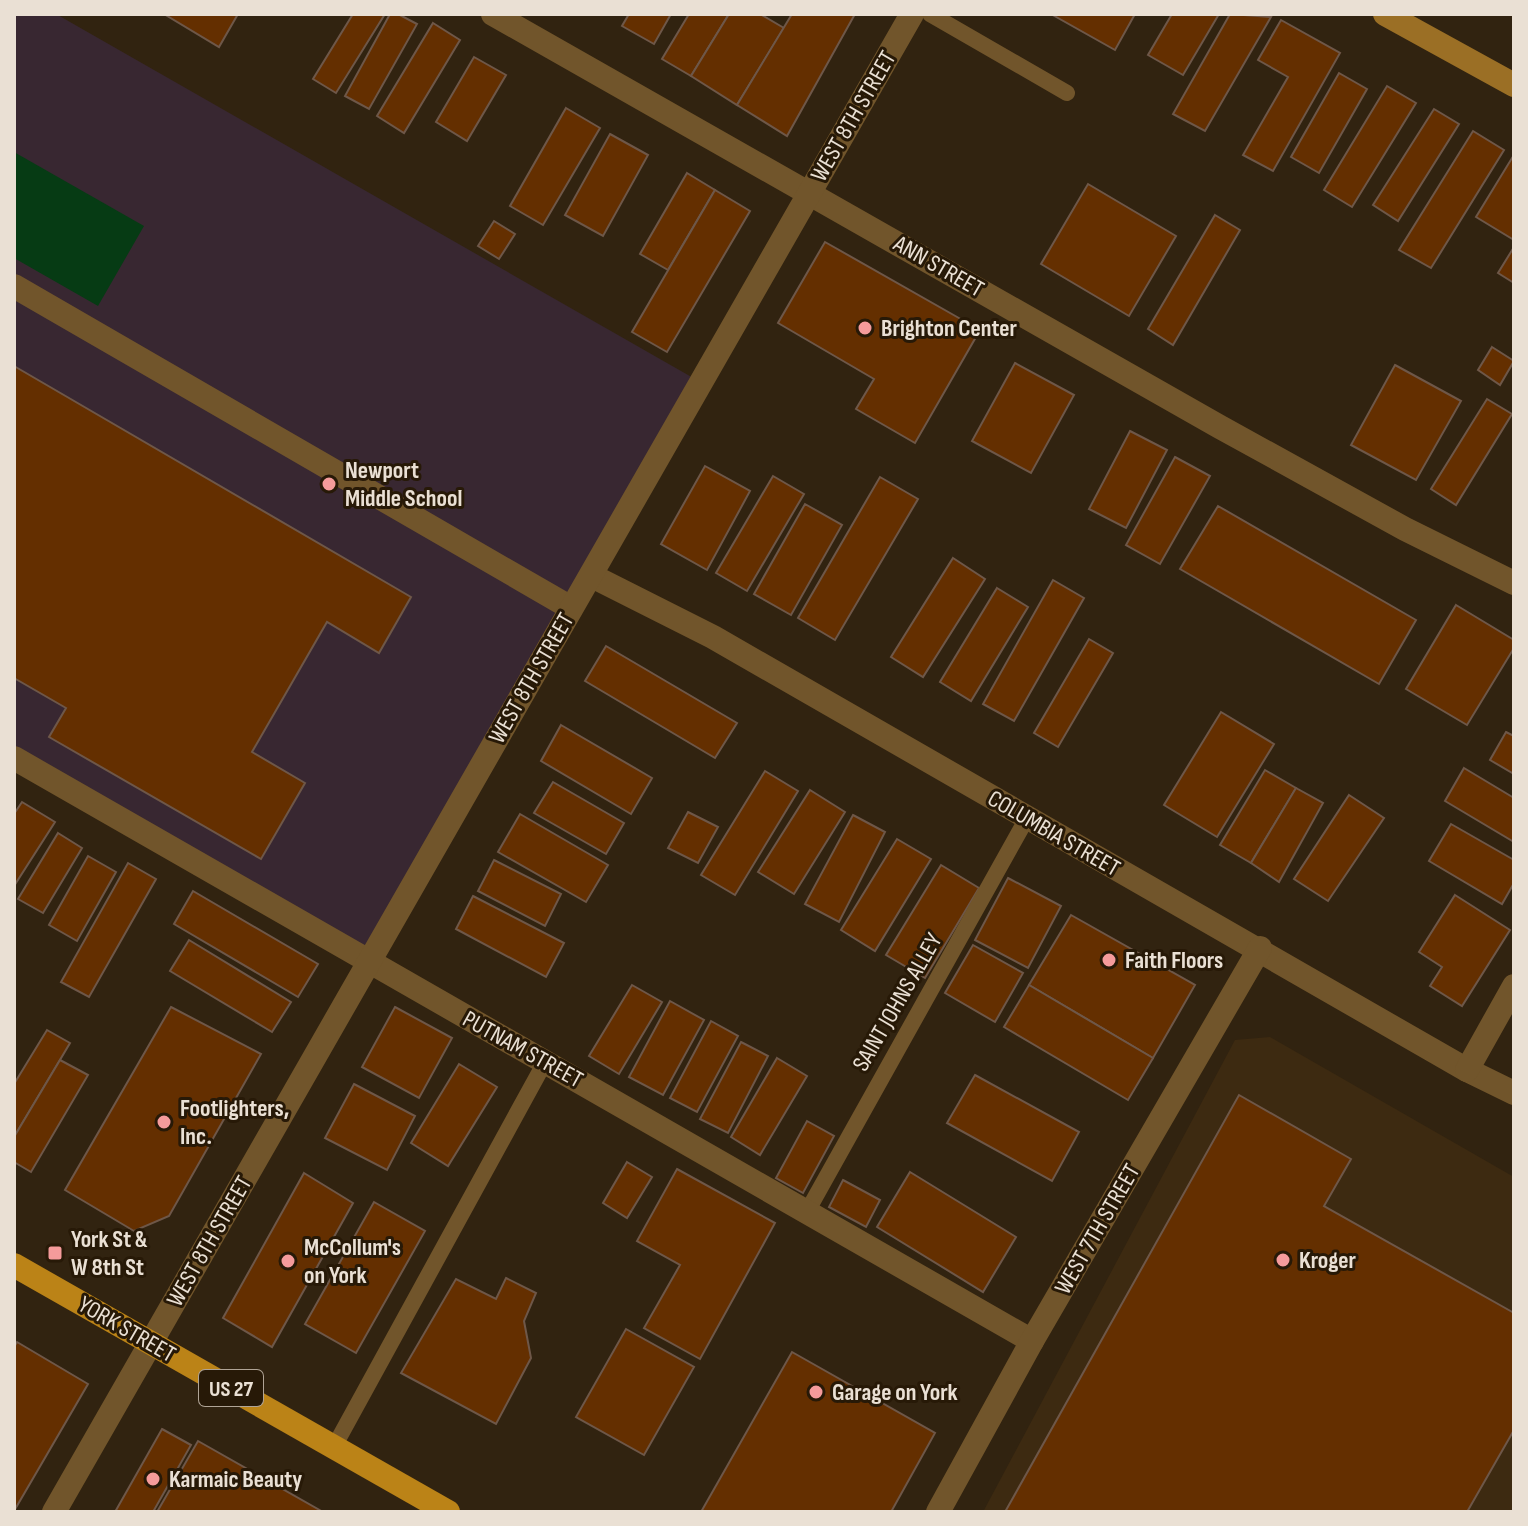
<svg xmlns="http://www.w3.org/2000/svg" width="1528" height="1526" viewBox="0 0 1528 1526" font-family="'Sofia Sans Condensed',sans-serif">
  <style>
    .built { fill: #3d2a11 }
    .education { fill: #382731 }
    .green { fill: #063b14 }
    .building { fill: #642f00; stroke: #6e5748; stroke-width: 2 }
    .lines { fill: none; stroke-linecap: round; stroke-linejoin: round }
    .lane { stroke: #71552b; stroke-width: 16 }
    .street { stroke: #71552b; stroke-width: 24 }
    .secondary { stroke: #9b6f25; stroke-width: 24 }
    .primary { stroke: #bb8317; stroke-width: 24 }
    .poi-dot { fill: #f59b9b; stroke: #271907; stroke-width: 3 }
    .labels { text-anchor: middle; stroke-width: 6; stroke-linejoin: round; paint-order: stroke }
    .shield { fill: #271907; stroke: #b0a496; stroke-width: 2 }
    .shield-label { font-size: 22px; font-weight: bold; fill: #eae0d4 }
    .street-label { font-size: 24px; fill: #eae0d4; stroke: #271907 }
    .poi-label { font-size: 24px; font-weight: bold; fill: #eae0d4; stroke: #271907; text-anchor: start }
  </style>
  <rect width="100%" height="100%" fill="#312310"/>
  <path class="built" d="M1270,1037L1514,1177V1512H983L1235,1040Z"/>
  <path class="education" d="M14,14H56L702,383L370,964L14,758Z"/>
  <path class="green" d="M14,152L144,226L98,306L14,258Z"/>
  <g class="building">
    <path d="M164,14H238L219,47Z"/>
    <path d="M353,14H385L336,93L313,79Z"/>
    <path d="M390,14H398L417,24L369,109L345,96Z"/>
    <path d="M629,14H671L654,44L622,26Z"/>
    <path d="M689,14H729L691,76L662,59Z"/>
    <path d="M729,14H760L784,28L737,105L691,76Z"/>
    <path d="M792,14H855L787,136L737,105Z"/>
    <path d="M1051,14H1135L1115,50Z"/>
    <path d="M1172,14H1219L1183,75L1148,55Z"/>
    <path d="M1230,14L1271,17L1205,131L1173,114Z"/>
    <path d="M1281,20L1340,53L1273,171L1243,155L1288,77L1258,60Z"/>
    <path d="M433,23L460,40L404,133L377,116Z"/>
    <path d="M474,57L506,75L467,141L436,122Z"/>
    <path d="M1339,73L1367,89L1319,173L1291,157Z"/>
    <path d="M1387,86L1416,103L1352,207L1324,190Z"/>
    <path d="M566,108L600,128L543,225L510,206Z"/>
    <path d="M1434,109L1459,124L1398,221L1373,205Z"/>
    <path d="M1473,131L1504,150L1431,268L1399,250Z"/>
    <path d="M610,134L648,155L603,236L565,215Z"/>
    <path d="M1512,158L1514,160V240L1476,217Z"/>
    <path d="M687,173L715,190L668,270L640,254Z"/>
    <path d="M1088,184L1176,236L1129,316L1041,264Z"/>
    <path d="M715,190L750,211L667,352L632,332Z"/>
    <path d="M1215,215L1240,230L1173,345L1148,329Z"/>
    <path d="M494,221L515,234L499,259L478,246Z"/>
    <path d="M825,242L980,330L915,443L856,409L874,379L778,323Z"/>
    <path d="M1514,247V283L1498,273Z"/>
    <path d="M1492,347L1514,361L1500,385L1478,370Z"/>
    <path d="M1015,363L1074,395L1031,473L972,441Z"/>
    <path d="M1395,365L1461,401L1416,480L1351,445Z"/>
    <path d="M14,366L411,597L379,653L327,622L252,752L305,783L261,859L49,737L66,708L14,678Z"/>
    <path d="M1487,399L1512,414L1456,505L1431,489Z"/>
    <path d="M1130,431L1167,450L1126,528L1089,509Z"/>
    <path d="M1175,457L1210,476L1160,564L1126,545Z"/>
    <path d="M705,466L750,491L707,570L661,544Z"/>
    <path d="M773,476L804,494L747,591L716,573Z"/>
    <path d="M880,477L918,499L835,640L798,618Z"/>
    <path d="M805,504L842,525L791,615L754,594Z"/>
    <path d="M1218,506L1416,620L1379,684L1180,569Z"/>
    <path d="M953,558L985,579L923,677L891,657Z"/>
    <path d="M1053,580L1084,598L1014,721L983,704Z"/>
    <path d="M997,588L1028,607L971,701L940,682Z"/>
    <path d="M1456,605L1514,640V648L1467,725L1406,689Z"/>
    <path d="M1089,639L1113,653L1058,747L1034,733Z"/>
    <path d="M606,646L737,723L715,758L585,681Z"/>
    <path d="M1221,712L1274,744L1217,837L1164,805Z"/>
    <path d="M561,725L652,778L631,814L541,761Z"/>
    <path d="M1506,732L1514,736V774L1490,760Z"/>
    <path d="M1464,768L1514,798V842L1445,801Z"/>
    <path d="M1265,770L1296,788L1251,863L1220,845Z"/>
    <path d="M765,771L798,791L735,895L701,875Z"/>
    <path d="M553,782L624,823L606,854L534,813Z"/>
    <path d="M1296,788L1323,803L1279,882L1251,863Z"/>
    <path d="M810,790L845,812L794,894L758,872Z"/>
    <path d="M1349,795L1384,818L1328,901L1294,879Z"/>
    <path d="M22,802L55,822L14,886V814Z"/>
    <path d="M688,812L718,827L698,863L668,848Z"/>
    <path d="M520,814L608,865L586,902L498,852Z"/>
    <path d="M853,815L885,832L839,922L805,904Z"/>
    <path d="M1451,824L1514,860V883L1502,904L1429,861Z"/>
    <path d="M58,833L82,848L43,913L18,899Z"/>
    <path d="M897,839L931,859L875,951L841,930Z"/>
    <path d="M88,856L116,872L77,941L49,925Z"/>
    <path d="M494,860L561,894L545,926L478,891Z"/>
    <path d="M128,863L156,879L89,997L61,982Z"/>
    <path d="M941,865L979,888L925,978L886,955Z"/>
    <path d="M1008,878L1061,906L1028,968L975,940Z"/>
    <path d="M193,891L318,964L298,997L174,924Z"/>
    <path d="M1455,895L1510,930L1462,1006L1430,986L1442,967L1419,952Z"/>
    <path d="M473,896L564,943L546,977L456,929Z"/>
    <path d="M1071,915L1195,985L1153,1058L1029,985Z"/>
    <path d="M189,940L291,1002L272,1032L170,971Z"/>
    <path d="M973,945L1023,973L995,1022L945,993Z"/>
    <path d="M632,985L662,1002L619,1074L589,1056Z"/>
    <path d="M1029,985L1153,1058L1128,1100L1004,1027Z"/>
    <path d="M670,1001L704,1020L663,1095L629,1077Z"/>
    <path d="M171,1007L261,1054L169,1216L134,1231L65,1190Z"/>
    <path d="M395,1007L452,1038L419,1098L362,1067Z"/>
    <path d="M711,1021L738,1036L697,1112L670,1098Z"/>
    <path d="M47,1030L70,1043L14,1137V1084Z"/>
    <path d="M741,1042L768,1056L728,1133L700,1119Z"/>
    <path d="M777,1058L807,1076L760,1155L731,1137Z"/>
    <path d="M60,1060L88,1075L31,1172L14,1162V1137Z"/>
    <path d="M459,1064L497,1087L448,1166L411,1143Z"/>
    <path d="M975,1075L1079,1132L1052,1181L947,1123Z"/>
    <path d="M354,1084L415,1116L387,1170L325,1138Z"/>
    <path d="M1239,1095L1351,1159L1324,1206L1514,1313V1430L1467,1512H1005Z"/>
    <path d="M807,1121L834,1136L803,1193L776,1178Z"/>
    <path d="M627,1162L652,1177L627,1218L603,1203Z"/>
    <path d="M677,1169L775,1223L700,1359L644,1328L680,1265L637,1241Z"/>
    <path d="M910,1172L1016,1237L983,1292L877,1227Z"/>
    <path d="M304,1173L353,1203L272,1347L223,1318Z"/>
    <path d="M843,1180L880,1200L866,1227L829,1207Z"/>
    <path d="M374,1202L425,1231L356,1353L305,1324Z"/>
    <path d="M506,1278L536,1293L524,1321L531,1358L496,1424L401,1373L456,1279L496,1299Z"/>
    <path d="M626,1329L694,1367L644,1455L576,1417Z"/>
    <path d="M17,1342L88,1384L14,1511V1347Z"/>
    <path d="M792,1352L935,1433L891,1512H701Z"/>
    <path d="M162,1429L191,1445L153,1512H115Z"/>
    <path d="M198,1441L323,1512H157Z"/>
  </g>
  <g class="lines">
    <g class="lane">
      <path d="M930,14L1067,93"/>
      <path d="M808,1210L1027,818"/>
      <path d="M334,1447L545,1062"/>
    </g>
    <g class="street">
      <path d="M493,14L1220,427L1405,529L1514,583"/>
      <path d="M14,286L571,608"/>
      <path d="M592,576L713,637L1467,1070L1514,1093"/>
      <path d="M14,758L1032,1341"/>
      <path d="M1467,1070L1514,986"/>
      <path d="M54,1512L912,14"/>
      <path d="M938,1512L1032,1341L1260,948"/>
    </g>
    <path class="secondary" d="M1385,14L1514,85"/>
    <path class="primary" d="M14,1265L448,1512"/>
  </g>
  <g class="poi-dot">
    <circle cx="865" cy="328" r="8"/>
    <circle cx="329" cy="484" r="8"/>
    <circle cx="1109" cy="960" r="8"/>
    <circle cx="164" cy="1122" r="8"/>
    <rect x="47" y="1245" width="16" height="16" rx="4"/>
    <circle cx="1283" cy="1260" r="8"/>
    <circle cx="288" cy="1261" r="8"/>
    <circle cx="816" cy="1392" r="8"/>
    <circle cx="153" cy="1479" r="8"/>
  </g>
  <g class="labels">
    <rect class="shield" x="199" y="1370" width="64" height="36" rx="6"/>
    <g class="shield-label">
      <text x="231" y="1396">US 27</text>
    </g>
    <g class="street-label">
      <text transform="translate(853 116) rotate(-60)" y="8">WEST 8TH STREET</text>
      <text transform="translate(939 266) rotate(30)" y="8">ANN STREET</text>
      <text transform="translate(531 678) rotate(-60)" y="8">WEST 8TH STREET</text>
      <text transform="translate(1054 833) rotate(30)" y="8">COLUMBIA STREET</text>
      <text transform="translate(897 1002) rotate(-60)" y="8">SAINT JOHNS ALLEY</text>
      <text transform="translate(523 1049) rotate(29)" y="8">PUTNAM STREET</text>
      <text transform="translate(1097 1229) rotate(-60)" y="8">WEST 7TH STREET</text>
      <text transform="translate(209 1241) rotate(-60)" y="8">WEST 8TH STREET</text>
      <text transform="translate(127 1329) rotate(30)" y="8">YORK STREET</text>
    </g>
    <g class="poi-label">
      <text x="881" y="336">Brighton Center</text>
      <text x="345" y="478">Newport<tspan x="345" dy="28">Middle School</tspan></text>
      <text x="1125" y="968">Faith Floors</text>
      <text x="180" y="1116">Footlighters,<tspan x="180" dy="28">Inc.</tspan></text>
      <text x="71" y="1247">York St &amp;<tspan x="71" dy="28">W 8th St</tspan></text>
      <text x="304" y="1255">McCollum's<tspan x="304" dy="28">on York</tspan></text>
      <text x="1299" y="1268">Kroger</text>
      <text x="832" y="1400">Garage on York</text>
      <text x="169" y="1487">Karmaic Beauty</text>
    </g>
  </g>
  <rect width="1528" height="1526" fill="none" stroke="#eae0d4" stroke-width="32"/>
</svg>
